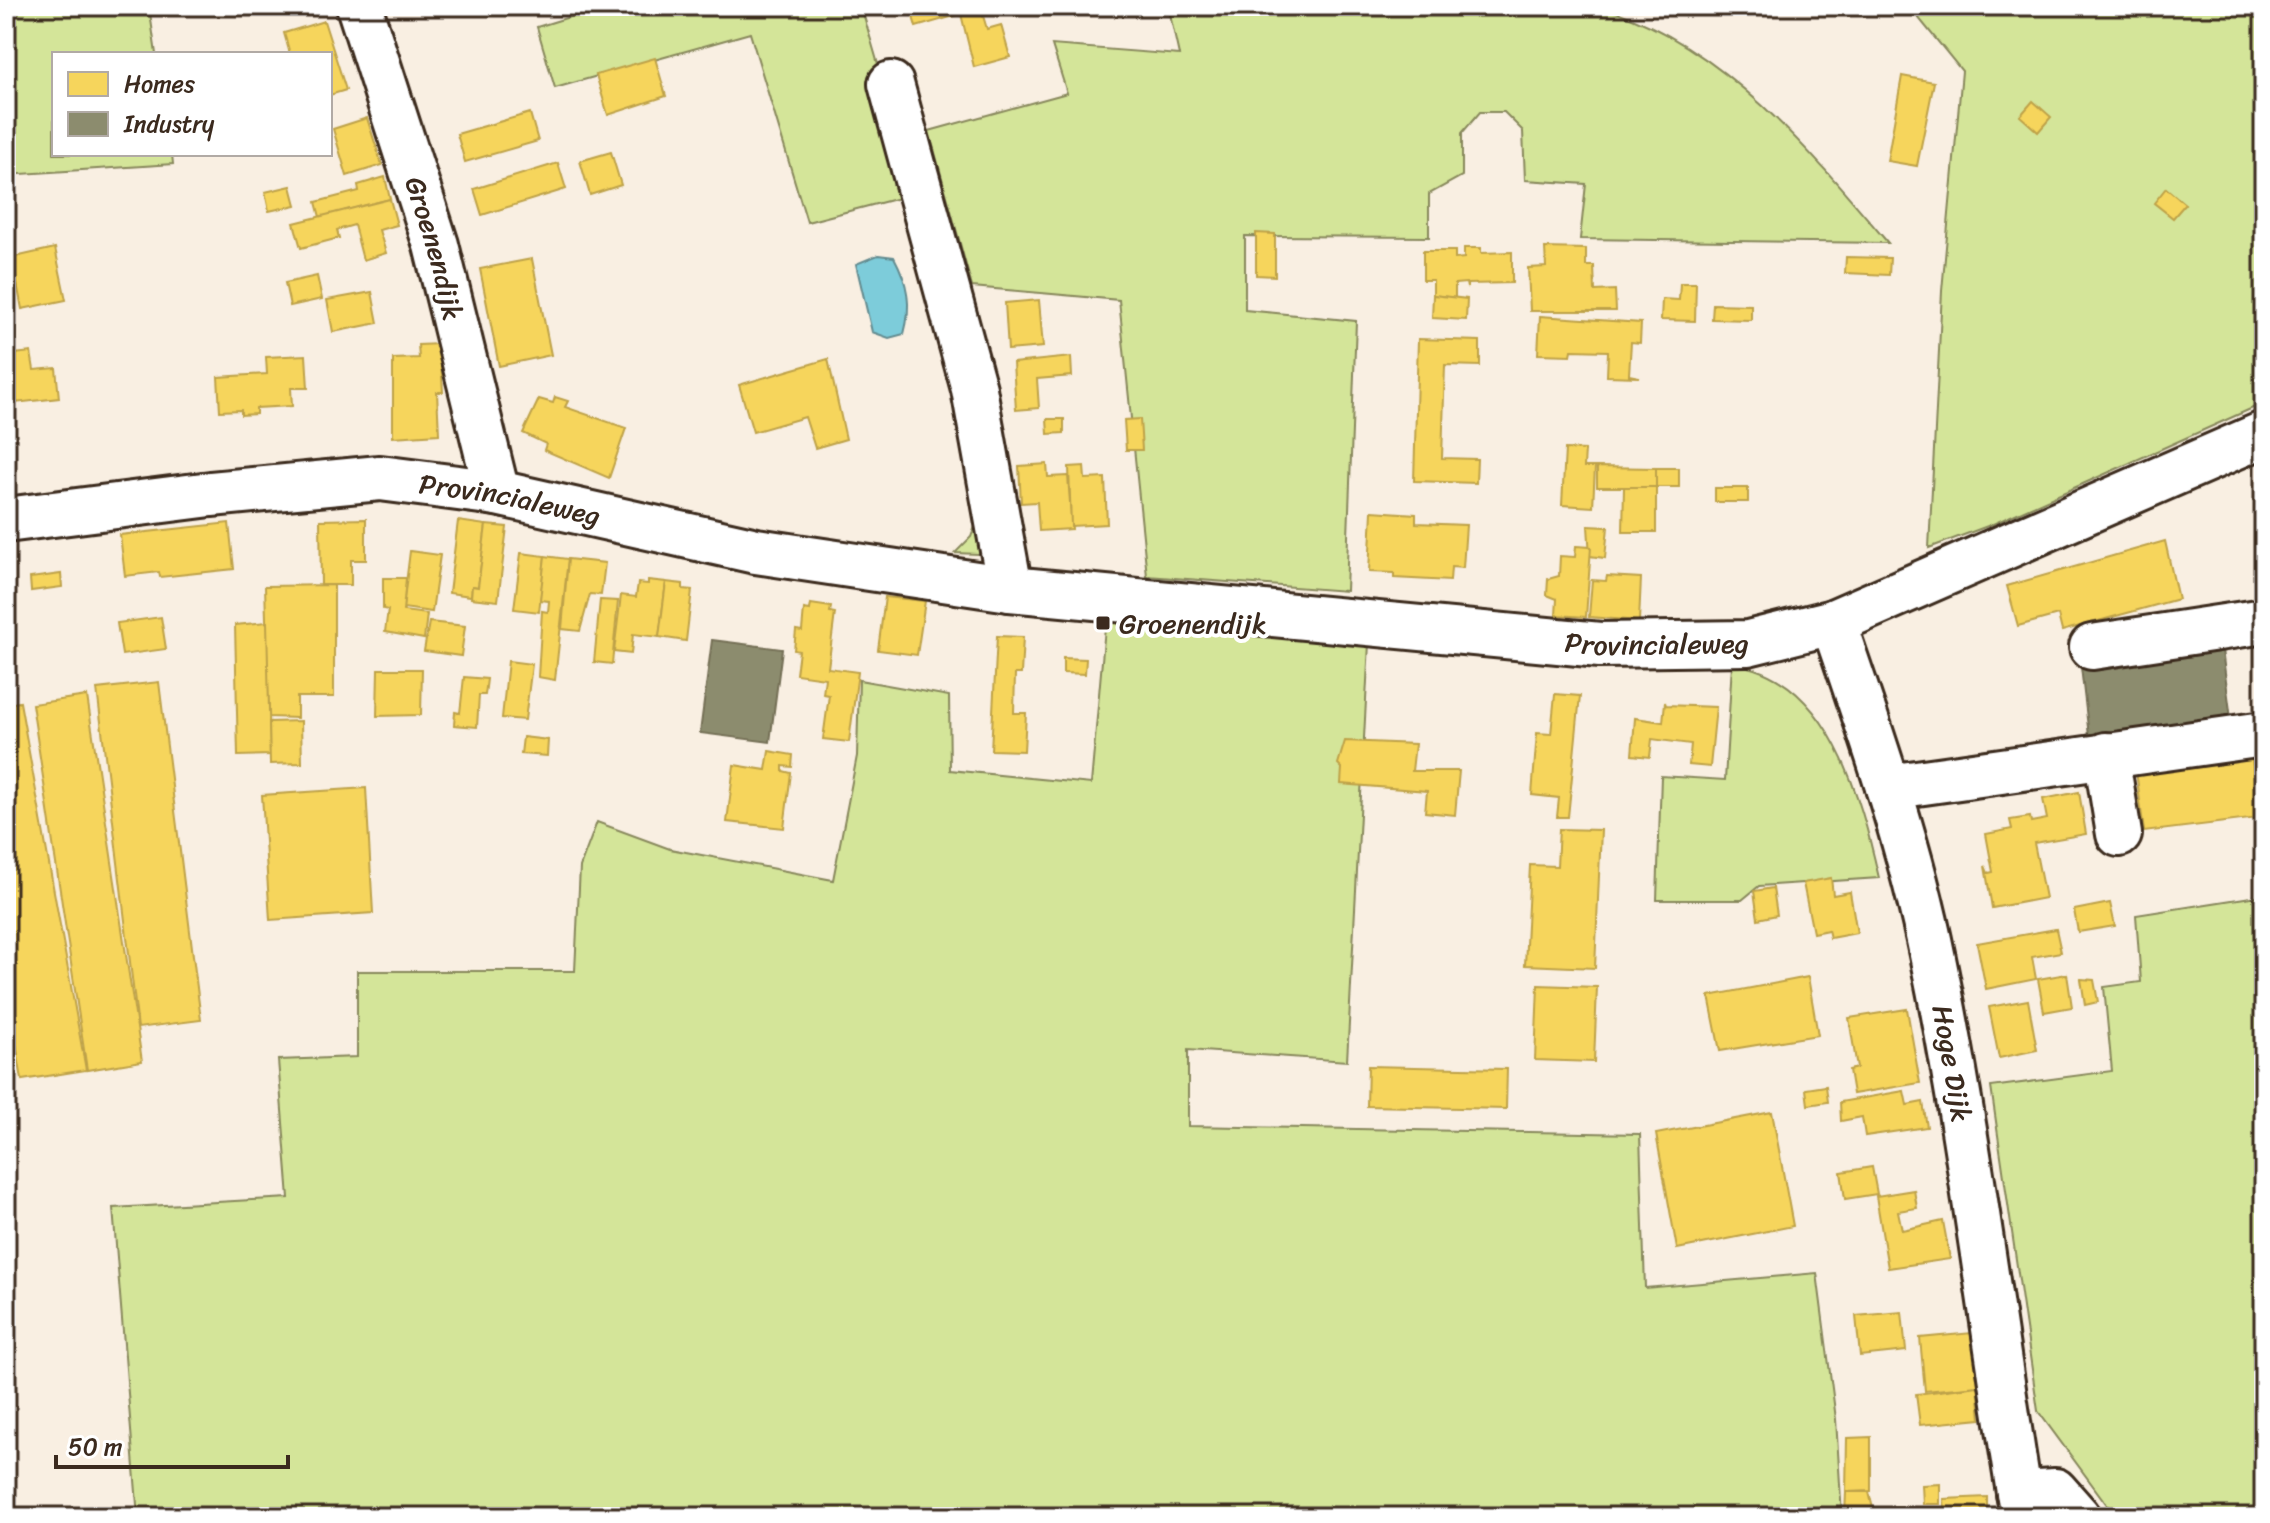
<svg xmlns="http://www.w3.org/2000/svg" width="2270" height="1523" viewBox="0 0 2270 1523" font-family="Sriracha,sans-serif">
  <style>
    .green { fill: #d4e599; stroke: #88885c; stroke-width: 2 }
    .water { fill: #7dccda; stroke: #638b8f; stroke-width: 2 }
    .homes { fill: #f6d55c; stroke: #bea249; stroke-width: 2 }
    .industry { fill: #8c8c6e; stroke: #746f56; stroke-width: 2 }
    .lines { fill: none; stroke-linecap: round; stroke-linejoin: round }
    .minor-casing { stroke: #3b2a1e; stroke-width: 50 }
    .minor { stroke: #fff; stroke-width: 44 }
    .poi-dot { fill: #3b2a1e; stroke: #fff; stroke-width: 3 }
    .labels { text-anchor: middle; stroke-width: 8; stroke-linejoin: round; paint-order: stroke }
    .street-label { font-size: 28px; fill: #3b2a1e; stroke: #fff }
    .poi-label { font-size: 28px; fill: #3b2a1e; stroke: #fff; text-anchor: start }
  </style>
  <rect width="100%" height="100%" fill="#f9efe2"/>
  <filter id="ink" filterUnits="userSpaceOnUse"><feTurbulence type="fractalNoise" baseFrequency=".0125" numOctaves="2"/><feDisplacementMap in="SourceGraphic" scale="16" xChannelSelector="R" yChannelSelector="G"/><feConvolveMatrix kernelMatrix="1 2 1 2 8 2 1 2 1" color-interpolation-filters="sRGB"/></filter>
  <g filter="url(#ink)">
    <g class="green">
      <path d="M6,6H149L156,54H54V154H172L173,164L6,175Z"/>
      <path d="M605,6H861L927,232L952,293L998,515L995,532L979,554L955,553L971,537L979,516L934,297L910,238L899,198L807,222L750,33L555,88L537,27Z"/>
      <path d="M1168,6H1614V11C1727,50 1813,154 1888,243L1580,239L1586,184L1525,180L1523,131L1504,112H1480L1462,133V176L1429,194V237L1245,236V310L1356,321L1346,591L1147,576L1119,300L972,287L929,131L1067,93L1052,45L1179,55Z"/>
      <path d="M1909,6H2264V403L1993,524L1929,548L1942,291L1962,71Z"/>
      <path d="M1106,616L1369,643L1347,1061L1188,1050V1126L1640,1134L1645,1288L1817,1273L1836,1419L1842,1517H138L113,1208L289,1198L278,1060L357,1057V971H575L580,867L597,822L670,849L833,880L857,756L859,680L949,696L950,770L1091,784Z"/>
      <path d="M1732,664C1830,676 1861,799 1879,878L1759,886L1742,900H1657L1661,776L1725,780Z"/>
      <path d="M2264,895V1517H2116L2038,1411L1991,1087L2112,1071L2104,987L2141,982L2136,915Z"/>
    </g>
    <path class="water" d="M878,255L894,257C908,283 912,305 904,334L889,338L872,332L856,264Z"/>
    <g class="homes">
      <path d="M910,6H980L987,29L1001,25L1010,57L974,67L961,14L916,27Z"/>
      <path d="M324,21L346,90L330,95V54H290L284,33Z"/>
      <path d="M655,58L666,96L608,115L596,75Z"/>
      <path d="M1902,76L1934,82L1917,166L1887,161Z"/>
      <path d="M2033,101L2051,117L2038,132L2020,116Z"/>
      <path d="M530,113L538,141L465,162L457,134Z"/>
      <path d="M367,118L382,165L347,176L333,129Z"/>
      <path d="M611,152L621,185L590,195L580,161Z"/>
      <path d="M558,163L566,189L482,215L474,189Z"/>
      <path d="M385,177L390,199L320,217L316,202L359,191L358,185Z"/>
      <path d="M291,186L296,205L269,211L265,192Z"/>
      <path d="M2166,188L2185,204L2173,218L2154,203Z"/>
      <path d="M390,199L397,225L379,230L386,253L363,260L354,225L337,230L339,238L301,248L294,223Z"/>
      <path d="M1256,233L1275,234V276L1256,275Z"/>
      <path d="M55,248L66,300L22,309L15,273L6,275V259Z"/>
      <path d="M1464,248H1481V253L1512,252V283L1467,284V288L1466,283L1455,284V298L1433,295V280H1423V251H1455V259L1464,258Z"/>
      <path d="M1545,248L1586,249V266H1594L1595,291L1615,290L1616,311H1530L1528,268L1546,267Z"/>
      <path d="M1846,257L1890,258L1889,275L1845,273Z"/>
      <path d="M532,259L551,355L499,366L480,269Z"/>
      <path d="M317,276L322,299L290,306L285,283Z"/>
      <path d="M1680,283H1696L1695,321L1661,320L1662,299L1679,300Z"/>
      <path d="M372,292L378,323L333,332L327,300Z"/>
      <path d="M1433,295L1467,299L1466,320L1432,318Z"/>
      <path d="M1039,300L1043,347L1008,350L1005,303Z"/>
      <path d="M1713,304L1751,305V320L1712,319Z"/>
      <path d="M1540,316L1641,323L1640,343L1631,342L1629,375L1639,377L1607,376L1608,351L1572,350L1571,355L1538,354Z"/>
      <path d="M1418,339L1480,341V366L1445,365L1442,458L1477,459L1476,483L1414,481Z"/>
      <path d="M440,344L443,392H437L439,434L393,437V359L419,358L418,345Z"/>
      <path d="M31,352L34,370L56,368L59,398L6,404V355Z"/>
      <path d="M306,355L308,388H291L292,406L256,408V414L241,415V410L220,411L218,377L267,374L266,357Z"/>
      <path d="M1071,357L1072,376L1037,379L1039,408L1016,410L1013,363Z"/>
      <path d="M828,359L846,439L815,448L805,417L753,432L739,385Z"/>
      <path d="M555,397L568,401L565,407L626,428L609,478L544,450L546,444L523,433L539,399L553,403Z"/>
      <path d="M1047,419H1064V433L1048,434Z"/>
      <path d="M1140,419L1142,450H1126L1124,420Z"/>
      <path d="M1565,449L1585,450L1584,467H1595L1593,507L1562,505Z"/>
      <path d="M1047,464L1048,477L1068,476L1072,529L1039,531L1037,502L1021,503L1019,466Z"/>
      <path d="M1084,466L1085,479L1105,478L1107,524L1071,526L1069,467Z"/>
      <path d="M1597,467L1656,468V487H1597Z"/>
      <rect x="1656" y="468" width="23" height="19"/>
      <path d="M1624,487H1656V532H1623Z"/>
      <rect x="1715" y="488" width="33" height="14"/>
      <path d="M1372,511L1416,514V523L1466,525L1463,568L1451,567L1450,581L1394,578V573L1369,572Z"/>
      <path d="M366,519V560H351V585H321L320,520Z"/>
      <path d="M458,521L486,525L478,587L472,586L471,596L449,593Z"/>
      <path d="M229,523L234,569L160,577L159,572L125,576L120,535Z"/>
      <path d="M486,525L507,527L498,601L471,598L472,586L478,587Z"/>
      <path d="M1588,526L1608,527L1605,558L1590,556Z"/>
      <path d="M2165,541L2178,599L2062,631L2058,615L2018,626L2007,586Z"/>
      <path d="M1576,546L1591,547L1586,617L1556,615L1557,599L1547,595L1548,579L1559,576L1560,556L1575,557Z"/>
      <path d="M410,551L440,555L432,612L403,608Z"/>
      <path d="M521,553L545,556L539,612L514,609Z"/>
      <path d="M545,556L568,559L555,680L538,677L542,611L548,612L549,601L540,600Z"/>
      <path d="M568,559L605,563L601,595L590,594L580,631L562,629Z"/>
      <path d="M61,574L62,587L31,591L30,578Z"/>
      <path d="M1607,576L1641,578L1639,621L1589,617L1592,580L1606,581Z"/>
      <path d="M383,578H406L403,611L427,614L424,639L385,632L388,610L383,609Z"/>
      <path d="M648,580L666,582L659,637L633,634L631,654L614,652L621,595L636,597L638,583L648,584Z"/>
      <path d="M666,582L683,584V589L692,590L686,641L659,637Z"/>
      <path d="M334,585V697H297V718L269,717L265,586Z"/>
      <path d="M885,597L925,601L917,655L878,650Z"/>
      <path d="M600,600L618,601L612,664L594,662Z"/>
      <path d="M811,604L831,607L830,612L835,613L828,668L858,672L849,742L823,739L829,695L823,694L825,678L796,674L799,651L794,650L796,630L802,631L804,609L810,610Z"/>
      <path d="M161,617L166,649L122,655L117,623Z"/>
      <path d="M267,622L270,755L238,756L235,625Z"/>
      <path d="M429,622L465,626L461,656L424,651Z"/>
      <path d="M997,636L1023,637L1021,674H1015L1014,713H1026L1024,751L991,750Z"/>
      <path d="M1063,658L1086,659L1085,674L1063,673Z"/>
      <path d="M508,661L532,664L525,720L502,718Z"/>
      <path d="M378,669H422L421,715L377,716Z"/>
      <path d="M464,677L487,679L485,695H479L477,727L454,725L455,712L460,713Z"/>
      <path d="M159,682L201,1020L138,1028L97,689Z"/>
      <path d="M1555,694L1580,696L1568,817H1557L1559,798L1532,795L1537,733L1551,734Z"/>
      <path d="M87,696L142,1061L87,1070L32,704Z"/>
      <path d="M20,702L86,1070L22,1080L6,984V704Z"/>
      <path d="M1665,702L1666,705L1716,707L1710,767L1689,765L1691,744L1652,739L1650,757L1632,755L1635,718L1663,722Z"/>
      <path d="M301,721L302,763L270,764L269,722Z"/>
      <path d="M523,737L548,740L547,756L521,754Z"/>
      <path d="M1345,741L1415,744L1412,771H1459L1455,815L1425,812L1427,791L1341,784L1342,768L1338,764Z"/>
      <path d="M2251,749L2259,818L2144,832L2135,763Z"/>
      <path d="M769,751L793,755L792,767L783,766V771L791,773L784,828L727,822L734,765L766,770Z"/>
      <path d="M366,788L373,913L270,920L262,795Z"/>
      <path d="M2079,792L2086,834L2034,843L2045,898L1992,908L1985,866L1988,873L1993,872L1986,834L2012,829L2010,820L2030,817L2031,822L2047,819L2043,799Z"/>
      <path d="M1559,829L1601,830L1595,968L1525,965L1530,865L1557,866Z"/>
      <path d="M1831,878L1833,895L1850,892L1857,933L1830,938L1828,930L1813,933L1803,883Z"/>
      <path d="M1773,888L1777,915L1758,919L1754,891Z"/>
      <path d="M2110,903L2115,926L2078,932L2074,910Z"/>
      <path d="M2056,929L2061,952L2032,957L2036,979L1986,989L1977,943Z"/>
      <path d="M2067,974L2072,1007L2044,1012L2038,979Z"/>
      <path d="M1808,977L1818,1035L1720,1051L1709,996Z"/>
      <path d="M2081,979L2094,980L2098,1002L2085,1005Z"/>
      <path d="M1538,985L1597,987L1594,1062L1535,1060Z"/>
      <path d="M2028,1000L2037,1050L1999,1058L1989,1007Z"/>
      <path d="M1907,1009L1920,1083L1853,1094L1849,1070L1857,1068L1849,1018Z"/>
      <path d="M1368,1066L1507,1069L1506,1109L1367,1106Z"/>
      <path d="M1826,1086L1828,1102L1808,1105L1806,1089Z"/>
      <path d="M1904,1091L1907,1105L1923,1102L1927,1127L1865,1136L1862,1117L1841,1121L1840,1102Z"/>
      <path d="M1772,1112L1793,1226L1677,1249L1656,1134Z"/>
      <path d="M1872,1167L1877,1194L1845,1199L1841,1172Z"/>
      <path d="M1914,1190L1917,1208L1898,1211L1902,1230L1943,1221L1950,1259L1888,1268L1876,1196Z"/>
      <path d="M1902,1312L1906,1351L1860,1356L1856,1316Z"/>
      <path d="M1972,1333L1978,1386L1925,1391L1920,1338Z"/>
      <path d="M1978,1386L1981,1419L1920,1425L1916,1394Z"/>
      <path d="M1871,1437V1491L1846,1492L1847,1438Z"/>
      <path d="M1940,1484V1504H1923L1922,1485Z"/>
      <path d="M1846,1492H1869L1875,1517H1845Z"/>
      <path d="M1987,1497V1517H1945L1944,1499Z"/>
    </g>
    <g class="industry">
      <path d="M712,640L782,649L770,742L700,733Z"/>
      <path d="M2222,650L2231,719L2089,736L2081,667Z"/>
    </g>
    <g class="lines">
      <defs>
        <g id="minor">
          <path id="s1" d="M359,6L436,245L497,493"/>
          <path d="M891,84L974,389L1010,589"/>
          <path id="s2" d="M6,520L211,494L380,478L497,493L756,551L1010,589L1600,645L1748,643L1833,622L2264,434"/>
          <path id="s3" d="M1833,622C1871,733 1910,844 1933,959C1971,1144 1992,1331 2023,1517"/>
          <path d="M2092,647L2264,621"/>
          <path d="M2106,755L2119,834"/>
          <path d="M1888,787L2264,734"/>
          <path d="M2019,1493L2055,1491L2078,1517"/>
        </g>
      </defs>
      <use href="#minor" class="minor-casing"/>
      <use href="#minor" class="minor"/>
    </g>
  </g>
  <rect class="poi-dot" x="1095" y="615" width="16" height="16" rx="4"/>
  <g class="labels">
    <g class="street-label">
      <text dy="10" stroke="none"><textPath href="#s1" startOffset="254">Groenendijk</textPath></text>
      <text dy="10" stroke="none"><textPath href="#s2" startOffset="508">Provincialeweg</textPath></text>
      <text dy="10" stroke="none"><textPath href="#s2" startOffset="1666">Provincialeweg</textPath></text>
      <text dy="10" stroke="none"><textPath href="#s3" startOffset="458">Hoge Dijk</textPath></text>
    </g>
    <g class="poi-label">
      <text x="1119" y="633">Groenendijk</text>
    </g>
  </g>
  <rect width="2270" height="1523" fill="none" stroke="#fff" stroke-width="32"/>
  <rect x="16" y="16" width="2238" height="1491" fill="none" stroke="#3b2a1e" stroke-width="3" filter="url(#ink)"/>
  <rect x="52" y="52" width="280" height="104" fill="#ffffff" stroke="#b1aaa5" stroke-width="2"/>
  <rect x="68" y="72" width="40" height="24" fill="#f6d55c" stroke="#b1aaa5" stroke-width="2"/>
  <text x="124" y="92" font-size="24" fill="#3b2a1e">Homes</text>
  <rect x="68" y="112" width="40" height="24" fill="#8c8c6e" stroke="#b1aaa5" stroke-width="2"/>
  <text x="124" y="132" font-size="24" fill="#3b2a1e">Industry</text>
  <path d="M56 1455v12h232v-12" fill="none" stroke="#3b2a1e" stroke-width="4"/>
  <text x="68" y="1455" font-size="24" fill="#3b2a1e" stroke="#ffffff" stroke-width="6" paint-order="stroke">50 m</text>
</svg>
